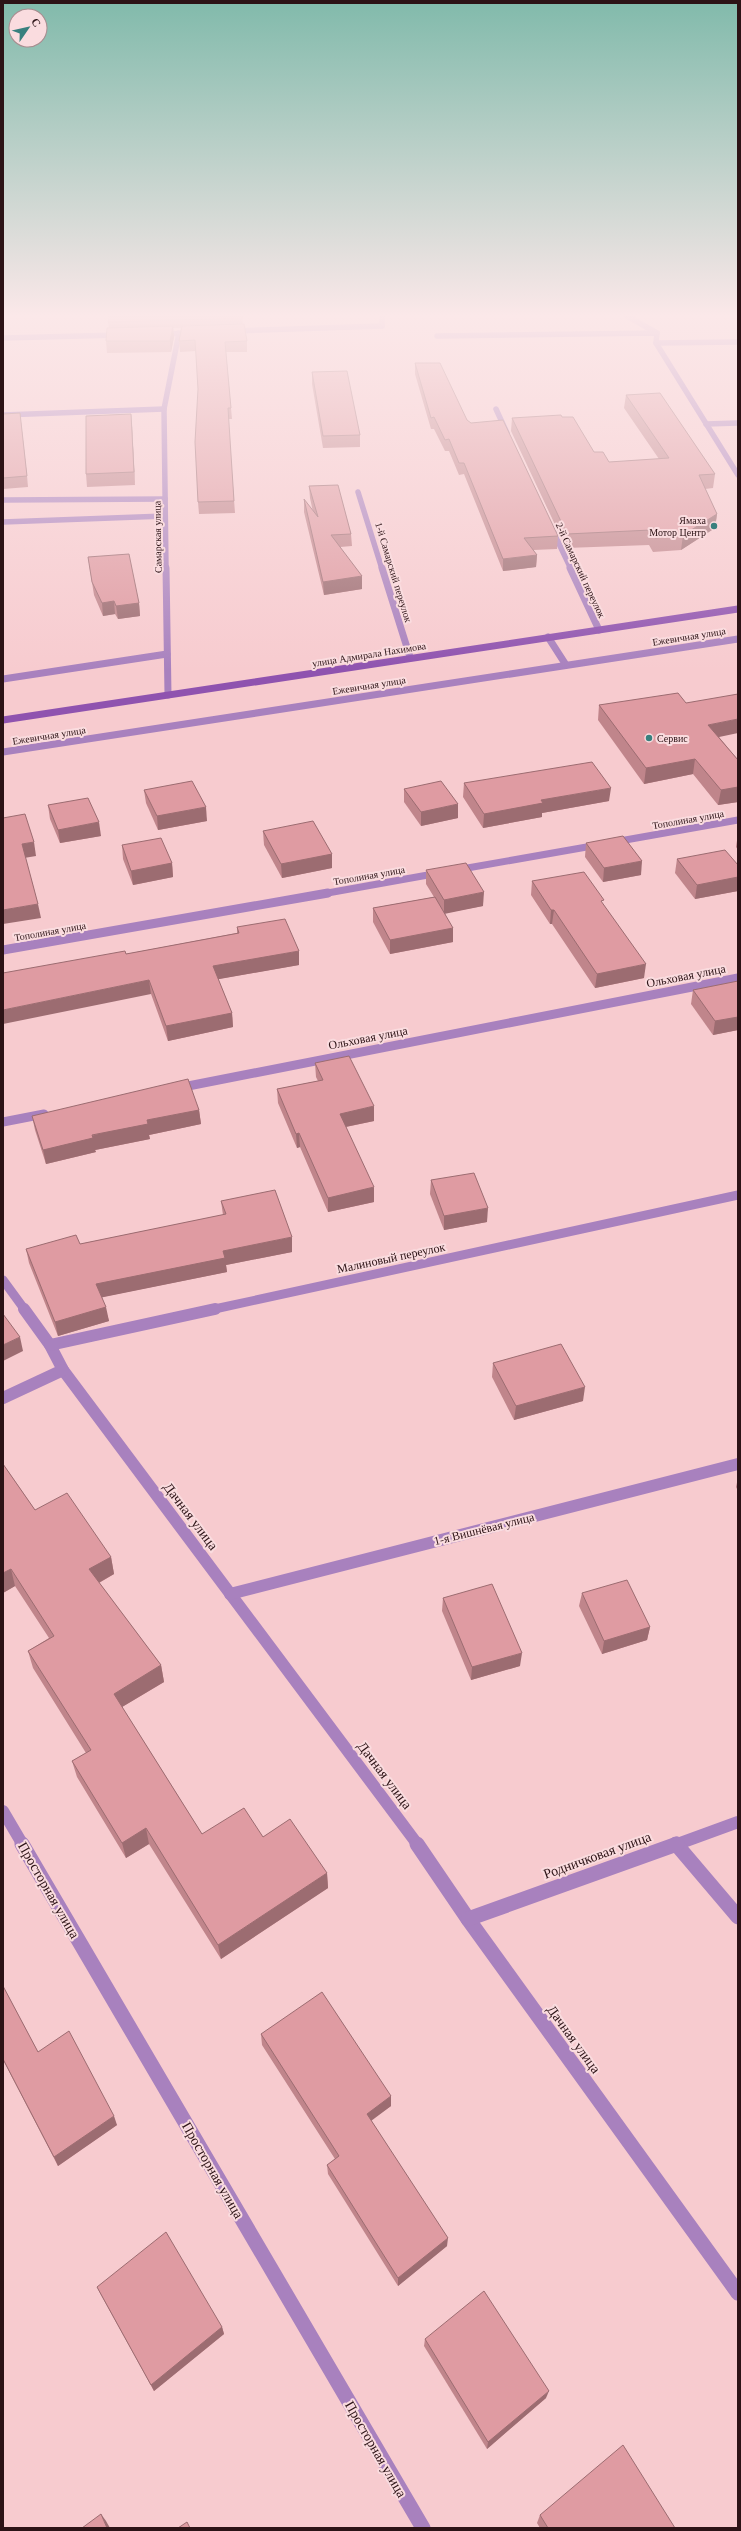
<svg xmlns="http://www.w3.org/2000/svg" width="741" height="2531" viewBox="0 0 741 2531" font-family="Georgia,serif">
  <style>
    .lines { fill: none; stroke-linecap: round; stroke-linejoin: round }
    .service-far1 { stroke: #a881be; stroke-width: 5.5 }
    .service { stroke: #a881be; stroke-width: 7 }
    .minor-far4 { stroke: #a881be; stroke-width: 5.5 }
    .minor-far3 { stroke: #a881be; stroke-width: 7 }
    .minor-far2 { stroke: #a881be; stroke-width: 9 }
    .minor-far1 { stroke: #a881be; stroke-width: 12 }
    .minor { stroke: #a881be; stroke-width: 15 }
    .secondary { stroke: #8f53af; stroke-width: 7 }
    .wall { fill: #c0858b }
    .shaded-wall { fill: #9c6c71 }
    .building { fill: #df9ba2; stroke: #9c6c71 }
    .poi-dot { fill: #38807e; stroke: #fadcdf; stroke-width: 1.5 }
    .labels { text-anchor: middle; stroke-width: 4; stroke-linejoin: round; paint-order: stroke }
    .far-poi-label { font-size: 10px; fill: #2c1316; stroke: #fadcdf; text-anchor: end }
    .far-street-label { font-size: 10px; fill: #2c1316; stroke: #fadcdf }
    .street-label { font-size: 12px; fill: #2c1316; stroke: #fadcdf }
    .near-street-label { font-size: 14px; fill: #2c1316; stroke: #fadcdf }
  </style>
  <rect width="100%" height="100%" fill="#f7cbcf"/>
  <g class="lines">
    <g class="service-far1">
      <path d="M382,316V326"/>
      <path d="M627,316L657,333"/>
      <path d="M437,336L657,333L656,343L738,342"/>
      <path d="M706,424L738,423"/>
    </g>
    <g class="service">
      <path d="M548,637L566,665"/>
      <path d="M3,752L738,639"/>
    </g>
    <g class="minor-far4">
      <path d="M233,331L382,326"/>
      <path d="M161,334L193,333"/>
      <path d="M3,338L119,335"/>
      <path d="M656,343L738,475"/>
      <path d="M496,409L507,433"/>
      <path d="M3,415L164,409"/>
      <path d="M358,492L382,569"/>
      <path d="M3,500L165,499"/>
      <path d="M3,522L165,516"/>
      <path d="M552,529L571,569"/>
      <path d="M166,569L164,409L179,333"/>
    </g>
    <g class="minor-far3">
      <path d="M166,568L168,695"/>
      <path d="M382,568L410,657"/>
      <path d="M570,568L599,630"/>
      <path d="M3,679L167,654"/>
      <path d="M614,842L738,820"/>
      <path d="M456,870L598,845"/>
      <path d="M322,894L439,873"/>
    </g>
    <g class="minor-far2">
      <path d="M3,950L328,893"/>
      <path d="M178,1088L738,978"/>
      <path d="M3,1122L44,1114"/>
      <path d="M3,1280L25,1310"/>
      <path d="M210,1310L738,1195"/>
    </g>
    <g class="minor-far1">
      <path d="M24,1309L50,1345L63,1370L418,1845"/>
      <path d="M50,1345L215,1309"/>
      <path d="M3,1398L63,1370"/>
      <path d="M230,1594L738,1464"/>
      <path d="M3,1811L23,1845"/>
      <path d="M675,1845L738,1822"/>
    </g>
    <g class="minor">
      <path d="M22,1844L423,2528"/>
      <path d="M417,1844L468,1919L738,2293"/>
      <path d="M676,1844L738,1917"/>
      <path d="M468,1919L677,1844"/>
    </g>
    <path class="secondary" d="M3,720L738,609"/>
  </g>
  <g class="wall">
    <path d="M242,316L243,324L247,341V352H226L231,408L232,419H228L235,513L199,514L198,502V389L196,351L180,352L179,341L181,328H173L174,337L171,352L107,353L106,341L109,328L108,322Z"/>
    <path d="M738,343V369L737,349Z"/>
    <path d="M415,363L467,420L558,536L557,549L533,550L537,555L536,567L503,571L464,474L459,475L449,451H445L434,429H431L415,374Z"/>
    <path d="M312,372L360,435V447L323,448L312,384Z"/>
    <path d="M626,395L715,474L713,488L705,489L717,514L715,528L681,550L653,552L649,545L566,548L511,431L512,418L594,452L609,462L659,459L624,408Z"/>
    <path d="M20,413L28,487L3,489V414Z"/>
    <path d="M131,414L132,426L135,485L87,487L86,474Z"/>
    <path d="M309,486L351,534L352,546L340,547L362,589L324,595L304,512V499L313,512L310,498Z"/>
    <path d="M88,557L139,603L140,616L118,619L115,614L103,616L94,595Z"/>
    <path d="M686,703L719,737L738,760V802L718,805L693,774L644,784L598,720L599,705Z"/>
    <path d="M464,783L609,801L542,813V817L483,828L463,797Z"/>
    <path d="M404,789L458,818L421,826L404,802Z"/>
    <path d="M144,790L207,821L158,830L146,803Z"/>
    <path d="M48,805L101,836L60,843L50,819Z"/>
    <path d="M263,831L332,854V868L282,878L264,845Z"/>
    <path d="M738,834V850L736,847Z"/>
    <path d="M586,843L641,875L603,882L585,857Z"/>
    <path d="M122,845L172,863L173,877L133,885L123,859Z"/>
    <path d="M677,859L738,865V891L695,899L675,873Z"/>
    <path d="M426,870L483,906L445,913L453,942L390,954L373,922V908L434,897L426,884Z"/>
    <path d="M532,881L644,978L595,988L552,924H550L531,895Z"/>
    <path d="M237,927L299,965L218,979L232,1013L233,1027L168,1041L151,994L126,954L237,933Z"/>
    <path d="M738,981V1030L713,1035L691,1004L693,990Z"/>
    <path d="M315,1063L374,1121L346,1127L374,1202L328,1212L300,1147L297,1148L278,1103L277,1089L318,1081L316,1077Z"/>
    <path d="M199,1110L201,1124L149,1135L150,1139L95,1150L96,1152L46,1164L35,1130L32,1116Z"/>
    <path d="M431,1180L487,1222L444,1230L430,1194Z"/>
    <path d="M221,1201L292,1252L226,1265L227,1272L102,1297L109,1321L58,1336L29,1263L26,1249L80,1244L223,1215Z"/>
    <path d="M493,1363L583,1401L514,1420L492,1377Z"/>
    <path d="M3,1464L35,1510L111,1557L114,1574L99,1583L161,1665L164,1682L122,1707L202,1834L263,1837L327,1873L328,1888L221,1959L149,1844L126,1858L77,1777L72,1761L86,1753L33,1668L28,1651L49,1638L15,1586L3,1593Z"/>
    <path d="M738,1478V1491L736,1487Z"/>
    <path d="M582,1593L650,1627L647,1640L602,1654L579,1606Z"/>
    <path d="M443,1598L520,1666L471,1680L442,1611Z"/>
    <path d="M3,1986L38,2052L117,2125L58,2166L3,2060Z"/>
    <path d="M261,2034L391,2096V2106L371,2120L447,2246L398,2286L328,2174L327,2165L335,2159L262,2045Z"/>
    <path d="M97,2287L222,2327L224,2334L154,2391L101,2295Z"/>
    <path d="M425,2339L546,2398L487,2449L424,2346Z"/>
    <path d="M540,2515L675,2528H540L537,2523Z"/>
  </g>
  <g class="shaded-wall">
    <path d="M173,326L174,337L171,352L170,341Z"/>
    <path d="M20,413L21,423L28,487L27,476Z"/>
    <path d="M131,414L132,426L135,485L134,472Z"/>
    <path d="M717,514L715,528L681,550L683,535Z"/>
    <path d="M537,555L536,567L503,571V559Z"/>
    <path d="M362,576V589L324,595L323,582Z"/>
    <path d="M114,601L115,614L103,616L102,603Z"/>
    <path d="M139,603L140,616L118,619L116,606Z"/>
    <path d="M738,719V733L705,740L708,725Z"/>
    <path d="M695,759L693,774L644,784L646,768Z"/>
    <path d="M738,787V802L718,805L721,790Z"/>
    <path d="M611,788L609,801L542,813V817L483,828L484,814L541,800Z"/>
    <path d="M458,804V818L421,826V812Z"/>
    <path d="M206,807L207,821L158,830L157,816Z"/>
    <path d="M99,822L101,836L60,843L58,830Z"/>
    <path d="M34,842L36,856L24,858L22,844Z"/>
    <path d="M332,854V868L282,878L281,864Z"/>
    <path d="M642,861L641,875L603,882L604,868Z"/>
    <path d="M172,863L173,877L133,885L131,871Z"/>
    <path d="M738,877V891L695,899L697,885Z"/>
    <path d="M484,892L483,906L444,914V900Z"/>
    <path d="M38,904L41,918L3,924V910Z"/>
    <path d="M551,910H554L552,924H550Z"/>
    <path d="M453,928V942L390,954V940Z"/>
    <path d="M299,951V965L214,980L213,966Z"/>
    <path d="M646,964L644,978L595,988L597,974Z"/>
    <path d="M149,980L151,994L3,1024V1010Z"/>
    <path d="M232,1013L233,1027L168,1041L166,1026Z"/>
    <path d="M738,1017V1030L713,1035L715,1021Z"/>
    <path d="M374,1106V1121L340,1128V1114Z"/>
    <path d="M199,1110L201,1124L149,1135L150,1139L95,1150L96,1152L46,1164L43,1150L147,1120Z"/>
    <path d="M299,1133L300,1147L297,1148L296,1134Z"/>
    <path d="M374,1187V1202L328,1212V1198Z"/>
    <path d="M488,1208L487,1222L444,1230V1216Z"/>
    <path d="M292,1237V1252L226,1265L227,1272L99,1298L96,1284L223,1251Z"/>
    <path d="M106,1307L109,1321L58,1336L55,1322Z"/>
    <path d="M20,1337L23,1351L3,1361V1345Z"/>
    <path d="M585,1387L583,1401L514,1420L516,1406Z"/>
    <path d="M111,1557L114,1574L93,1586L89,1569Z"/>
    <path d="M11,1569L15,1586L3,1593V1573Z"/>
    <path d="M650,1627L647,1640L602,1654L604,1641Z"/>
    <path d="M522,1653L520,1666L471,1680L472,1667Z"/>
    <path d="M161,1665L164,1682L117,1710L114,1694Z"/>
    <path d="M146,1828L149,1844L126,1858L122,1843Z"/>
    <path d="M327,1873L328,1888L221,1959L218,1945Z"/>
    <path d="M391,2096V2106L367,2124V2114Z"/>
    <path d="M114,2116L117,2125L58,2166L54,2157Z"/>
    <path d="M448,2238L447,2246L398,2286V2278Z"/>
    <path d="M222,2327L224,2334L154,2391L151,2385Z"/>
    <path d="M549,2391L546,2398L487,2449L488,2442Z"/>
    <path d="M101,2514L106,2521L110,2528H107Z"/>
  </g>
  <g class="building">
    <path d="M109,316H242L243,318L108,322Z"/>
    <path d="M244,324L247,341L225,342L231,408H228L234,501L198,502L195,442L198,389L195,340L179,341L182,326Z"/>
    <path d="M173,326L170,341H106L107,328Z"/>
    <path d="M415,363H440L467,420L471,423L503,420L558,536L524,538L537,555L503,559L464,463H459L449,439L445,440L434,417L431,418Z"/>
    <path d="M347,371L360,435L323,436L312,372Z"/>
    <path d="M660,393L715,474L699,475L717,514L683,535L655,538L651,530L567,534L512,418L561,415L562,417H573L594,452H603L609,462L669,458L626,395Z"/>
    <path d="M20,413L27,476L3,478V414Z"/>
    <path d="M131,414L134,472L86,474V416Z"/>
    <path d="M338,485L351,534L331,535L362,576L323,582L304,499L318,517L309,486Z"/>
    <path d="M129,554L139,603L116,606L114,601L102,603L92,582L88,557Z"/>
    <path d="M678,693L686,703L738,694V719L708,725L738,760V787L721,790L695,759L646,768L599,705Z"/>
    <path d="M592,762L611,788L541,800L543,803L484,814L464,783Z"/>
    <path d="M192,781L206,807L157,816L144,790Z"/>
    <path d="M441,781L458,804L421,812L404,789Z"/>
    <path d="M88,798L99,822L58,830L48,805Z"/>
    <path d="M25,814L34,842L22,844L38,904L3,910V818Z"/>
    <path d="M313,821L332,854L281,864L263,831Z"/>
    <path d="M623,836L642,861L604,868L586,843Z"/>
    <path d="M161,838L172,863L131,871L122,845Z"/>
    <path d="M725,850L738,865V877L697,885L677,859Z"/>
    <path d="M466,863L484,892L444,900L426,870Z"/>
    <path d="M584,872L604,900L601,901L646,964L597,974L554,910H551L532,881Z"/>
    <path d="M435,897L453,928L390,940L373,908Z"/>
    <path d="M285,919L299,951L213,966L232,1013L166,1026L149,980L3,1010V973L125,951L126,954L239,933L237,927Z"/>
    <path d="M738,981V1017L715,1021L693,990Z"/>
    <path d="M349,1056L374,1106L340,1114L374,1187L328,1198L299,1133L296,1134L277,1089L323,1080L315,1063Z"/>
    <path d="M188,1079L199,1110L147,1120L148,1124L92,1135L93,1138L43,1150L32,1116Z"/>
    <path d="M474,1173L488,1208L444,1216L431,1180Z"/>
    <path d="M275,1190L292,1237L223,1251L225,1258L96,1284L106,1307L55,1322L26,1249L76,1235L80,1244L226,1214L221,1201Z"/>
    <path d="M3,1314L20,1337L3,1345Z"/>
    <path d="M561,1344L585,1387L516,1406L493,1363Z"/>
    <path d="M3,1464L35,1510L67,1493L111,1557L89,1569L161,1665L114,1694L202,1834L244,1808L263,1837L290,1819L327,1873L218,1945L146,1828L122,1843L72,1761L91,1750L28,1651L54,1636L11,1569L3,1573Z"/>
    <path d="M627,1580L650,1627L604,1641L582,1593Z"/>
    <path d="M492,1584L522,1653L472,1667L443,1598Z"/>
    <path d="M3,1986L38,2052L69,2031L114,2116L54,2157L3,2059Z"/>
    <path d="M322,1992L391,2096L367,2114L448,2238L398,2278L327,2165L339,2156L261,2034Z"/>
    <path d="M166,2232L222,2327L151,2385L97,2287Z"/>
    <path d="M484,2291L549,2391L488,2442L425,2339Z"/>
    <path d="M623,2445L675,2528H548L540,2515Z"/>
    <path d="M101,2514L107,2528H82Z"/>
    <path d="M187,2522L190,2528H178Z"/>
  </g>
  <linearGradient id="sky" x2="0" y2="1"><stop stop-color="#81baab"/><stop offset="0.47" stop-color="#fbe8e9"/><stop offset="1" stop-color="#fbe8e9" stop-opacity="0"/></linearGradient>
  <rect width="741" height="671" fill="url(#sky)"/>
  <g class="poi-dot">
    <circle cx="714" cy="526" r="4"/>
    <circle cx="649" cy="738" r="4"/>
  </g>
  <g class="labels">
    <g class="far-poi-label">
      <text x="706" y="524">Ямаха<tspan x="706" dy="12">Мотор Центр</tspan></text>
      <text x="657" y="742" text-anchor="start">Сервис</text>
    </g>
    <g class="far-street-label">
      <text transform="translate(157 537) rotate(-91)" y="4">Самарская улица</text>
      <text transform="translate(581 570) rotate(65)" y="4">2-й Самарский переулок</text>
      <text transform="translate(394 572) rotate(73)" y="4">1-й Самарский переулок</text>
      <text transform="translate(689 636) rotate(-9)" y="4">Ежевичная улица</text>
      <text transform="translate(369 654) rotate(-9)" y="4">улица Адмирала Нахимова</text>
      <text transform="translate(369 685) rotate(-9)" y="4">Ежевичная улица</text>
      <text transform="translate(49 735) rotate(-9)" y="4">Ежевичная улица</text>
      <text transform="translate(688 819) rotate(-10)" y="4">Тополиная улица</text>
      <text transform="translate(369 875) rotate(-10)" y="4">Тополиная улица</text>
      <text transform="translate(50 931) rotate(-10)" y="4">Тополиная улица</text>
    </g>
    <g class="street-label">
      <text transform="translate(686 976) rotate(-11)" y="4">Ольховая улица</text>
      <text transform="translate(368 1038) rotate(-11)" y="4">Ольховая улица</text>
      <text transform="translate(391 1258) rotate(-12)" y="4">Малиновый переулок</text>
      <text transform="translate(484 1529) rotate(-14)" y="4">1-я Вишнёвая улица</text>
    </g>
    <g class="near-street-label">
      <text transform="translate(191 1516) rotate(53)" y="5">Дачная улица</text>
      <text transform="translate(385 1775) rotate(53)" y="5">Дачная улица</text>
      <text transform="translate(597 1855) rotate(-20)" y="5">Родничковая улица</text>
      <text transform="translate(49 1890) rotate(60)" y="5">Просторная улица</text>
      <text transform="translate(574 2039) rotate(54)" y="5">Дачная улица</text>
      <text transform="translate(213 2170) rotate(60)" y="5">Просторная улица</text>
      <text transform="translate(376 2449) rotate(60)" y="5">Просторная улица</text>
    </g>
  </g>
  <rect width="741" height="2531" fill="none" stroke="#2c1316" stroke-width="8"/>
  <g transform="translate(28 28) rotate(56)"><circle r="19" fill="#fadcdf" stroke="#a88c8f"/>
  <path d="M0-3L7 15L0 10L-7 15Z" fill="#38807e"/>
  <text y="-6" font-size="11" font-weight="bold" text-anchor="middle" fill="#2c1316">С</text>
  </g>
</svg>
